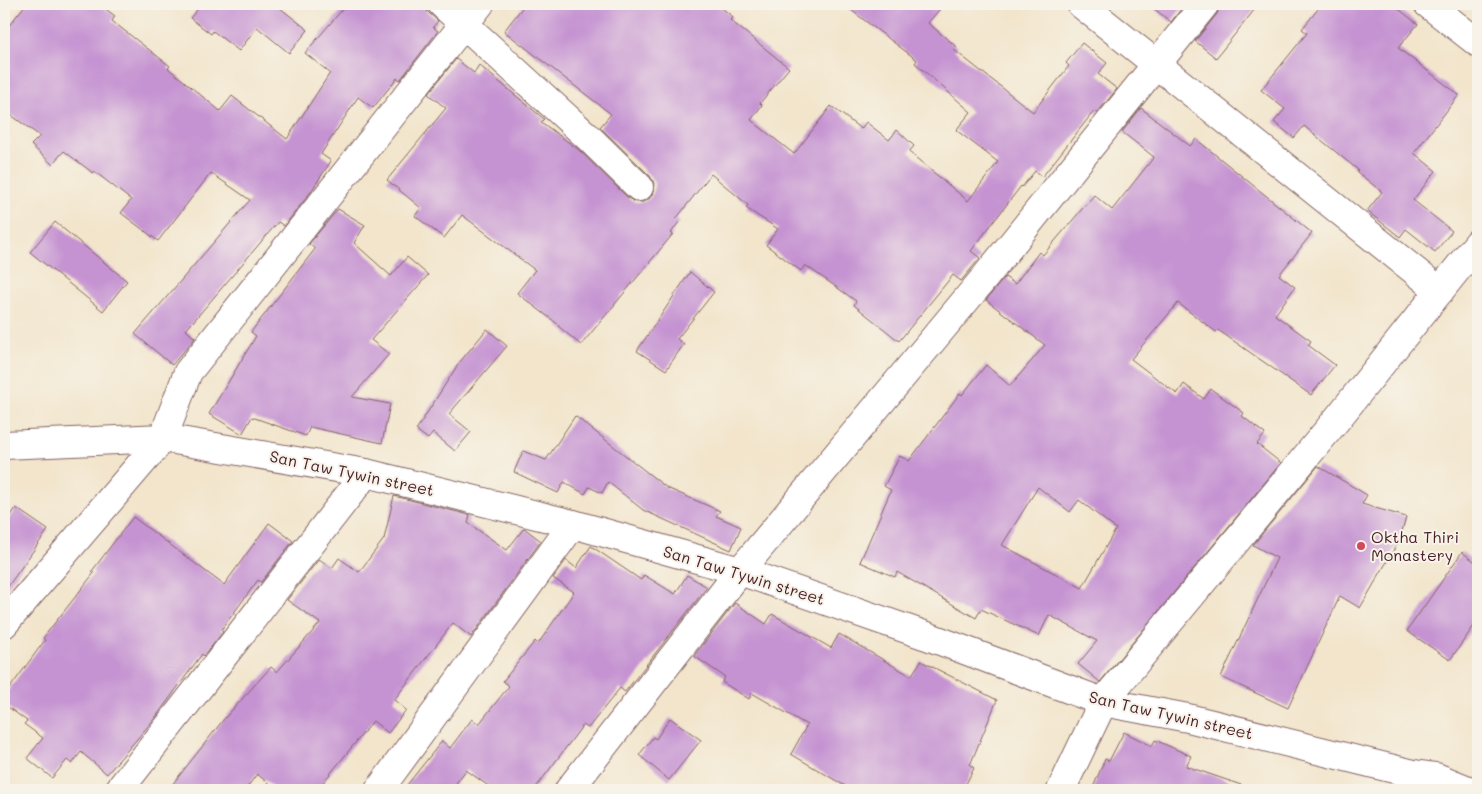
<svg xmlns="http://www.w3.org/2000/svg" width="1482" height="794" viewBox="0 0 1482 794" font-family="Mali,sans-serif">
  <style>
    .building { fill: #c593d2; fill-rule: evenodd }
    .lines { fill: none; stroke-linecap: round; stroke-linejoin: round }
    .minor-casing { stroke: #856463; stroke-width: 30 }
    .tertiary-casing { stroke: #856463; stroke-width: 30 }
    .minor { stroke: #fff; stroke-width: 28 }
    .tertiary { stroke: #fff; stroke-width: 28 }
    .poi-dot { fill: #d1495b; stroke: #f7f3e8; stroke-width: 2 }
    .labels { text-anchor: middle; stroke-width: 4; stroke-linejoin: round; paint-order: stroke }
    .street-label { font-size: 16px; fill: #4a1f2b; stroke: #f7f3e8 }
    .poi-label { font-size: 16px; fill: #4a1f2b; stroke: #f7f3e8; text-anchor: start }
  </style>
  <rect width="100%" height="100%" fill="#f7f3e8"/>
  <filter id="ink" filterUnits="userSpaceOnUse"><feTurbulence type="fractalNoise" baseFrequency=".02" numOctaves="2"/><feDisplacementMap in="SourceGraphic" scale="10" xChannelSelector="R" yChannelSelector="G"/><feConvolveMatrix kernelMatrix="1 2 1 2 8 2 1 2 1" color-interpolation-filters="sRGB"/></filter>
  <filter id="wash" filterUnits="userSpaceOnUse"><feTurbulence type="fractalNoise" baseFrequency=".0096" numOctaves="4" result="noise"/><feDisplacementMap in="SourceGraphic" scale="20" xChannelSelector="R" yChannelSelector="G"/><feGaussianBlur stdDeviation="1.12" result="paint"/><feColorMatrix in="noise" values="0 0 0 0 0 0 0 0 0 0 0 0 0 0 0 0 0 1.4 0 .05"/><feComposite in="paint" operator="in"/></filter>
  <g filter="url(#wash)">
    <rect width="100%" height="100%" fill="#f2e5cc"/>
    <g id="blocks">
      <g class="building">
        <path d="M26,4H99L115,16L112,21L170,66L168,68L220,111L232,96L287,139L330,73L305,53L347,4H419L438,21L433,27L438,31L400,80L397,78L373,108L358,97L321,154L331,161L310,193L284,226L278,222L186,330L195,338L172,365L135,334L250,200L211,173L158,241L121,213L131,200L94,171L93,173L64,151L52,164L31,145L40,136L4,110V32Z"/>
        <path d="M202,4H275L308,30L289,53L257,27L239,51L213,31L211,34L190,18Z"/>
        <path d="M525,4H717L733,17L730,20L789,68L760,103L762,105L751,120L794,154L831,106L861,129L866,122L889,140L897,130L914,146L909,152L968,201L998,162L956,130L971,112L915,63L917,60L843,4H944L928,23L957,47L954,50L1033,112L1069,66L1066,63L1082,43L1107,63L1098,74L1117,89L1097,113L1094,111L1042,177L1035,171L1022,187L1021,186L971,251L980,258L961,281L953,275L899,341L854,305L856,301L805,265L801,271L766,245L778,229L746,208L748,205L711,174L676,219L679,222L671,233L673,234L581,345L558,326L559,325L517,293L535,270L462,215L444,238L415,216L421,208L387,180L446,108L428,94L456,59L474,73L479,65L544,119L541,122L579,150L628,198L635,202H643L650,198L654,191V183L650,176L600,127L611,114L504,31Z"/>
        <path d="M1148,4H1185L1171,22Z"/>
        <path d="M1220,4H1259L1216,58L1195,41L1217,14Z"/>
        <path d="M1322,4H1392L1418,24L1398,48L1459,95L1414,153L1436,171L1413,200L1452,231L1435,252L1406,229L1400,237L1367,211L1382,192L1357,172L1358,170L1304,126L1294,138L1274,122L1285,109L1261,90L1307,33L1302,29Z"/>
        <path d="M1141,108L1190,146L1196,139L1312,233L1279,275L1295,287L1275,315L1311,341L1308,345L1335,365L1311,395L1218,330L1216,332L1178,303L1131,359L1177,394L1184,384L1204,399L1211,389L1244,413L1242,416L1265,434L1257,444L1281,463L1100,682L1078,664L1097,641L1049,615L1039,636L981,609L976,618L897,572L895,577L860,562L891,490L884,486L900,456L909,461L960,393L962,395L986,365L1010,386L1045,345L986,300L1005,277L1015,284L1039,252L1043,255L1094,195L1112,210L1154,157L1122,132ZM1038,487L1070,512L1079,500L1116,529L1082,588L1002,545Z"/>
        <path d="M338,209L365,225L354,243L391,276L407,257L428,275L371,340L389,354L352,397L390,404L382,443L310,427L306,436L252,417L242,434L209,414L256,336L251,332L315,249L309,244Z"/>
        <path d="M55,222L127,281L103,311L30,252Z"/>
        <path d="M690,272L714,292L677,339L684,344L666,370L637,351Z"/>
        <path d="M487,329L507,346L449,414L471,432L455,451L433,433L428,439L416,430L459,363Z"/>
        <path d="M575,416L667,488L720,511L716,516L741,527L731,550L643,510L608,482L602,493L589,487L585,494L564,482L558,493L514,472L523,451L546,460Z"/>
        <path d="M1318,466L1367,495L1362,504L1406,517L1400,539L1360,608L1340,596L1288,708L1221,677L1277,558L1253,545Z"/>
        <path d="M394,496L470,515L468,523L507,550L524,528L541,541L471,637L453,623L394,700L406,710L388,733L373,721L317,790H277L257,774L245,790H168L224,719L271,667L277,672L320,623L287,600L319,559L332,568L339,558L359,572L384,539Z"/>
        <path d="M16,508L48,530L4,592V526Z"/>
        <path d="M133,517L224,585L269,523L293,541L261,582L258,580L221,630L223,632L204,656L202,654L155,718L107,774L81,752L72,764L67,760L52,778L27,758L43,738L24,724L27,721L4,704V696L45,640L43,638L94,573L92,571Z"/>
        <path d="M591,546L641,580L644,575L675,594L687,575L707,587L625,692L620,688L588,728L583,725L534,790H494L466,770L451,790H403L442,741L450,748L472,719L479,724L509,686L503,681L535,641L538,644L574,592L553,578L566,560L576,568Z"/>
        <path d="M1462,552L1478,564V620L1450,660L1407,631Z"/>
        <path d="M735,603L766,624L772,614L831,648L839,634L911,676L921,661L997,700L970,765L974,768L963,790H852L791,754L807,725L752,693L749,699L722,682L725,677L694,656Z"/>
        <path d="M670,718L701,740L669,780L639,755L653,737L656,739Z"/>
        <path d="M1124,732L1152,746L1155,740L1191,756L1186,766L1244,786V790H1092L1105,759L1109,761Z"/>
      </g>
    </g>
  </g>
  <g filter="url(#ink)">
    <use href="#blocks" fill-opacity="0" stroke="#856463" stroke-width="1"/>
    <g class="lines">
      <defs>
        <g id="minor">
          <path d="M442,4L590,139L639,187"/>
          <path d="M1081,4L1440,291"/>
          <path d="M1428,4L1478,43"/>
          <path d="M4,624L163,438L188,372L480,4"/>
          <path d="M119,790L366,473"/>
          <path d="M379,790L573,524"/>
          <path d="M569,790L740,571L986,276L1205,4"/>
          <path d="M1061,790L1103,702L1338,418L1478,243"/>
          <path d="M1406,790L1414,774"/>
        </g>
        <path id="tertiary" d="M4,445L163,438L366,473L573,524L740,571L927,636L1103,702L1188,718L1414,774L1436,777L1468,790"/>
      </defs>
      <use href="#minor" class="minor-casing"/>
      <use href="#tertiary" class="tertiary-casing"/>
      <use href="#minor" class="minor"/>
      <use href="#tertiary" class="tertiary"/>
    </g>
  </g>
  <circle class="poi-dot" cx="1361" cy="546" r="5"/>
  <g class="labels">
    <g class="street-label">
      <text transform="translate(352 473) rotate(12)" y="6">San Taw Tywin street</text>
      <text transform="translate(744 575) rotate(17)" y="6">San Taw Tywin street</text>
      <text transform="translate(1171 715) rotate(13)" y="6">San Taw Tywin street</text>
    </g>
    <g class="poi-label">
      <text x="1371" y="543">Oktha Thiri<tspan x="1371" dy="18">Monastery</tspan></text>
    </g>
  </g>
  <rect width="1482" height="794" fill="none" stroke="#f7f3e8" stroke-width="20"/>
</svg>
